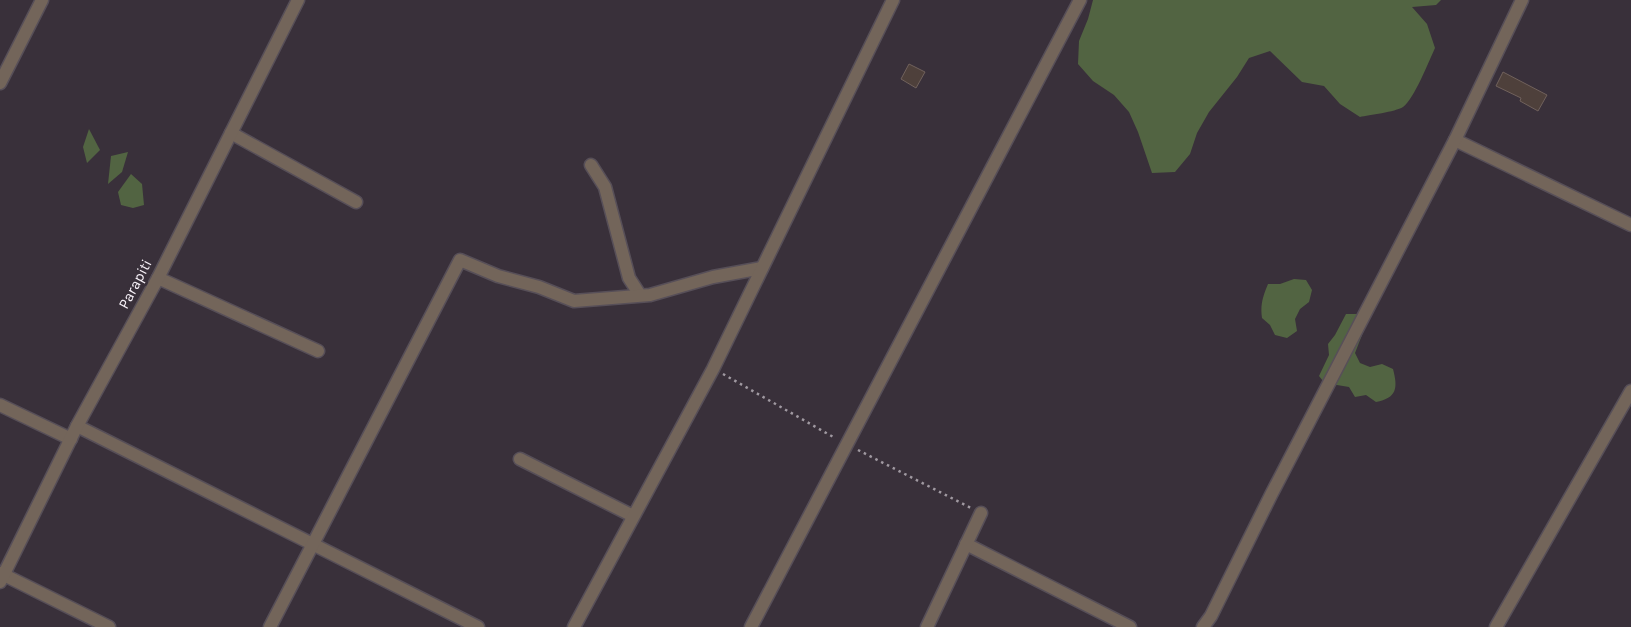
<svg xmlns="http://www.w3.org/2000/svg" width="1631" height="627" viewBox="0 0 1631 627" font-family="Karla,sans-serif">
  <style>
    .green { fill: #526442 }
    .building { fill: #4e403b; stroke: #70615c }
    .lines { fill: none; stroke-linecap: round; stroke-linejoin: round }
    .minor-casing { stroke: #574f58; stroke-width: 15 }
    .path { stroke: #a099a1; stroke-width: 2.5; stroke-dasharray: 2.5 4; stroke-linecap: butt }
    .minor { stroke: #73655a; stroke-width: 12 }
    .labels { text-anchor: middle; stroke-width: 5; stroke-linejoin: round; paint-order: stroke }
    .street-label { font-size: 15px; fill: #f7f1f8; stroke: #39303a }
  </style>
  <rect width="100%" height="100%" fill="#39303a"/>
  <g class="green">
    <path d="M1093,0H1441L1436,5L1412,7L1427,24L1435,48C1429,61 1414,99 1403,107C1395,112 1369,115 1360,117L1340,104L1324,86L1302,82L1270,51L1249,58L1237,77L1209,112L1197,133L1190,154L1175,172L1152,173L1138,132L1129,112L1114,95L1093,81L1078,64L1079,41L1088,19Z"/>
    <path d="M89,129L100,150L87,163L83,147Z"/>
    <path d="M128,152L122,172L108,184L111,156Z"/>
    <path d="M131,174L142,184L144,205L133,208L121,205L118,192Z"/>
    <path d="M1294,279L1306,280L1312,290L1309,302L1300,309L1295,319L1297,331L1287,338L1275,335L1270,325L1262,318C1260,305 1263,296 1268,284H1280Z"/>
    <path d="M1346,314H1358L1364,324L1362,335L1355,353L1360,363L1370,367L1382,364L1393,369C1398,388 1397,398 1376,402L1366,395L1355,397L1349,387L1337,385L1327,386L1319,376L1329,355L1328,344L1335,335Z"/>
  </g>
  <g class="building">
    <path d="M909,64L925,72L916,88L901,79Z"/>
    <path d="M1503,72L1547,95L1538,111L1520,101L1521,98L1496,86Z"/>
  </g>
  <g class="lines">
    <defs>
      <g id="minor">
        <path d="M0,83L42,0"/>
        <path d="M231,133L356,202"/>
        <path d="M1455,140L1631,225"/>
        <path d="M591,165L605,187L629,278L640,295"/>
        <path d="M158,278L318,351"/>
        <path d="M0,405L71,439"/>
        <path d="M77,426L478,627"/>
        <path d="M520,459L633,516"/>
        <path d="M966,544L1130,627"/>
        <path d="M0,573L109,627"/>
        <path d="M0,582L77,426L158,278L298,0"/>
        <path d="M270,627L460,260L498,276L539,287L574,301L650,295L713,277L762,268"/>
        <path d="M574,627L713,369L893,0"/>
        <path d="M751,627L1080,0"/>
        <path d="M927,627L981,513"/>
        <path d="M1203,627L1211,616L1271,495L1455,140L1522,0"/>
        <path d="M1496,627L1631,391"/>
      </g>
    </defs>
    <use href="#minor" class="minor-casing"/>
    <g class="path">
      <path d="M723,374L835,438"/>
      <path d="M858,450L971,508"/>
    </g>
    <use href="#minor" class="minor"/>
  </g>
  <g class="labels">
    <g class="street-label">
      <text transform="translate(135 284) rotate(-62)" y="5">Parapiti</text>
    </g>
  </g>
</svg>
